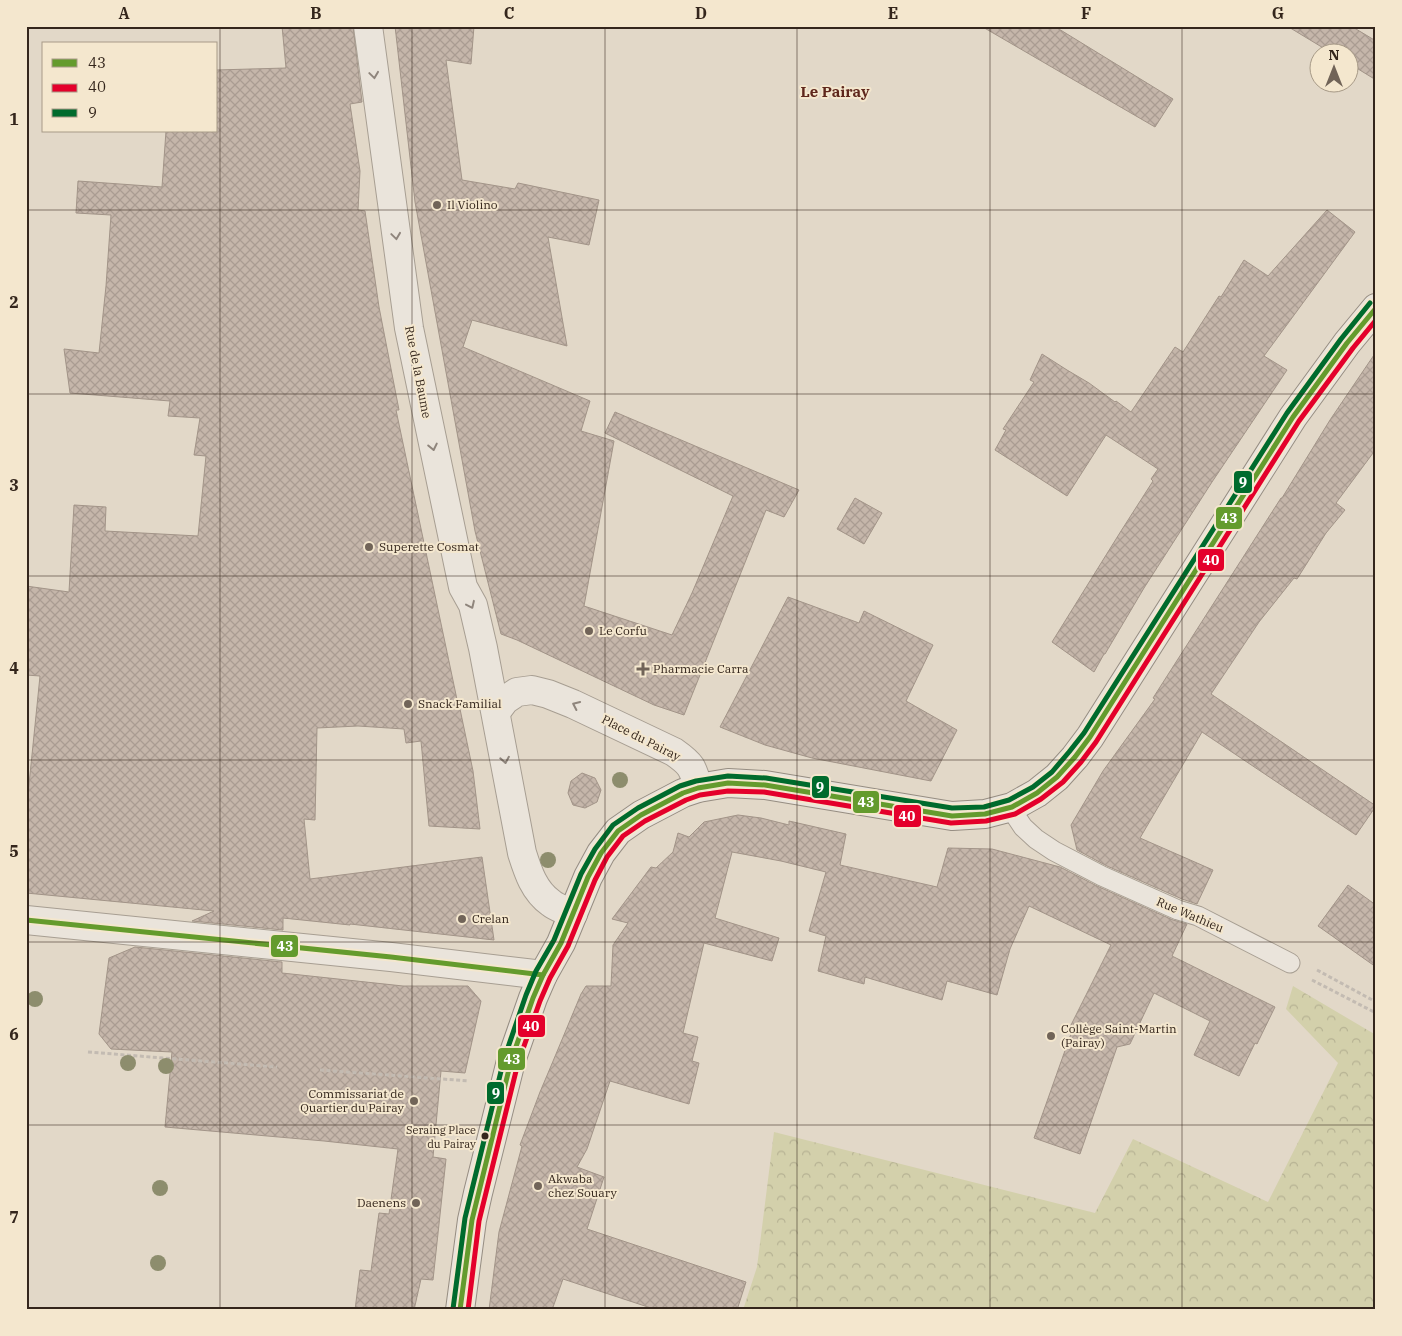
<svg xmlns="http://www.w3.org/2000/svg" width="1402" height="1336" viewBox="0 0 1402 1336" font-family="'IBM Plex Serif',serif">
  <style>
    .forest { fill: url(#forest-crowns) }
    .building { fill: url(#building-cross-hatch); stroke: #a29488 }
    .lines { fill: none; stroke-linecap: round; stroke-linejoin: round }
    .service-casing { stroke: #a79e92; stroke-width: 21 }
    .minor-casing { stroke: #a79e92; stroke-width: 30 }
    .tertiary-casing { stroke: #a79e92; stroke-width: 30 }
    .secondary-casing { stroke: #968d82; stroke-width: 30 }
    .path { stroke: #c3bbb2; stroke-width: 3; stroke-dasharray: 4 2.5; stroke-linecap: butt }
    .service { stroke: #eae4db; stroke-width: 19 }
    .minor { stroke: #eae4db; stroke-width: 28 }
    .tertiary { stroke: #eae4db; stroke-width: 28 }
    .secondary { stroke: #eae4db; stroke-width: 28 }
    .bus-1-casing { stroke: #f4e7ce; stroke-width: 9 }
    .bus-2-casing { stroke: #f4e7ce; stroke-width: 9 }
    .bus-3-casing { stroke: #f4e7ce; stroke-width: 9 }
    .bus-1 { stroke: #649b2d; stroke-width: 5 }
    .bus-2 { stroke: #e4002b; stroke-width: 5 }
    .bus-3 { stroke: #006b2d; stroke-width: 5 }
    .tree { fill: #8d8d6d }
    .oneway { stroke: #8f857c }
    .grid { fill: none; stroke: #34261c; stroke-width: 1; stroke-opacity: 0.55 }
    .poi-dot { fill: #716458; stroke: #f4e7ce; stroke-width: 2 }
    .bus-dot { fill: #34261c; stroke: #f4e7ce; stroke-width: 2 }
    .labels { text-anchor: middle; stroke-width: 4; stroke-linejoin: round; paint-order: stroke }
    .bus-label { font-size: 11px; fill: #34261c; stroke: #f4e7ce; text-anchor: end }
    .poi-label { font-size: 12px; fill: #34261c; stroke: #f4e7ce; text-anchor: start }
    .street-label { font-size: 12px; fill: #34261c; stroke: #f4e7ce }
    .quarter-label { font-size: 15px; font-weight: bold; fill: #5f271c; stroke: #f4e7ce }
    .line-badge { stroke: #f4e7ce; stroke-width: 2 }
    .badge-label { font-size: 14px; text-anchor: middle; font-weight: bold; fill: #fff }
    .neatline { fill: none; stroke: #34261c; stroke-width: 2 }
    .grid-label { font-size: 16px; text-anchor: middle; font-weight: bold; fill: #34261c }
  </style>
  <defs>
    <pattern id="forest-crowns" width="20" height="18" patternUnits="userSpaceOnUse" patternTransform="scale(1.25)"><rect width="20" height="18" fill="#d3d0ab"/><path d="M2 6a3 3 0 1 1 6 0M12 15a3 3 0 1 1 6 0" fill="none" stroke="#b6b293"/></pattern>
    <pattern id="building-cross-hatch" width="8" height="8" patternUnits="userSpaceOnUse" patternTransform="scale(1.25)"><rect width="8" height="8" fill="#c5b6aa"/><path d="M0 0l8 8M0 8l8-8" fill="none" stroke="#aa9c92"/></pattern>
  </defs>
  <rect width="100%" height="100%" fill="#e2d8c8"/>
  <path class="forest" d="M1293,986L1376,1035V1310H743L757,1267L774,1132L1095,1213L1133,1139L1268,1202L1338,1063L1286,1009Z"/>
  <g class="building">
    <path d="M282,26H353L362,102L350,104L360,171L358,210L365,211L379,307L399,410H396L459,709H460L473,771L480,829L429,826L421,741L406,743L404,729L358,726L317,728L315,820L304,819L310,879L482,857L494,940L350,924V925L283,918V930L192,921L214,911L26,893V814L40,676L26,675V586L69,592L74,505L106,507L105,531L198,536L206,456L194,455L200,418L168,416L170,401L70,393L64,349L99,353L106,286L111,215L76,213L78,181L162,187L166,131H216V70L286,68Z"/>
    <path d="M395,26H474L471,64L446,60L462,180L515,189L518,183L599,200L589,245L548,237L567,346L472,320L463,347L590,401L581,431L614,441L584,606L672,635L692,593L733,496L605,433L615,412L799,490L784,517L766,510L684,715L654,705L517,640L501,634L475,531L415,202Z"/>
    <path d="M981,26H1054L1173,99L1155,127Z"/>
    <path d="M1287,26H1351L1376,41V80L1350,64V52H1330Z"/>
    <path d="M1327,210L1355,232L1264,356L1287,370L1212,482L1144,588L1105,654H1104L1094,672L1052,642L1121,531L1153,481L1151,479L1158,469L1106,435L1067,496L995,450L1006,430L1003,429L1034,382L1030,380L1042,354L1067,370L1089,383L1115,402L1116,401L1131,412L1175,347L1183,352L1219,296L1221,297L1244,260L1268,276Z"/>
    <path d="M1376,352V449L1336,503L1345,510L1326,533L1297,579L1294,578L1259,622L1211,694L1376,806L1356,835L1202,732L1140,838L1213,870L1197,904L1182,899L1107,866L1077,850L1071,825L1103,771L1155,699L1153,698L1281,498H1282L1330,420Z"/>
    <path d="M855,498L882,513L864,544L837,529Z"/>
    <path d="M788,597L859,623L864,611L933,645L906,701L957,730L931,781L812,758L765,745L720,727Z"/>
    <path d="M582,773L595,778L601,790L597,802L585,808L573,805L568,793L571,781Z"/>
    <path d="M738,815L761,818L789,825V821L846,834L840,865L937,887L948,848L992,849L1060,867L1097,886L1173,920L1187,924L1172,956L1275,1007L1257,1044L1255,1043L1239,1076L1194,1055L1210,1021L1154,993L1130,1044L1117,1047L1080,1154L1034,1138L1073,1028L1070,1027L1111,945L1029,906L1010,949L997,995L947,981L942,1000L865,977L864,984L818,971L826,936L809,931L826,872L781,861L732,852L715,918L779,938L772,961L704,943L683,1033L698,1037L692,1061L699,1063L689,1104L610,1081L587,1149L577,1167L604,1177L587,1229L746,1282L737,1310H657L563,1279L552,1310H489L499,1232L522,1146L520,1145L540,1092L551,1066L581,994L586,986H611L613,945L628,923L612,919L651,867L656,868L673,852L678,833L689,837L704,822Z"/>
    <path d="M1348,885L1376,905V967L1318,926Z"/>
    <path d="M135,947L282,962V973L403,986H468L481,1001L465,1073L441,1071L433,1157L446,1159L433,1280L421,1279L414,1310H355L360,1270L371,1271L379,1213L389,1214L398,1149L324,1141L165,1127L172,1052L111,1049L99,1034L109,958Z"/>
  </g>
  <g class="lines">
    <defs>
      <path id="service" d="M1012,807L1015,815L1023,827L1036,839L1054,851L1102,876L1178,910L1198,916L1290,963"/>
      <g id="minor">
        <path d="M368,26L409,328L463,587L473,605L483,648L522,853C528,872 534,891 551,903C557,908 566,910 573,914"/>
        <path d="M496,712L505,700L517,692L532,690L548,694L573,704L674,752C691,764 693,767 698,788"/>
      </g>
      <path id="tertiary" d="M26,920L391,957L543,975"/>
      <path id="secondary" d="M460,1310L472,1220L478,1193L511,1061L533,998L543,975L561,943L588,877L601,853L618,831L641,815L683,793L698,788L728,783L765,785L952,816L985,814L1012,807L1037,793L1057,777L1075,757L1090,737L1293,417L1347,343L1376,308"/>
    </defs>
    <use href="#service" class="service-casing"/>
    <use href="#minor" class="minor-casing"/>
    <use href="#tertiary" class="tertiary-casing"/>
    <use href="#secondary" class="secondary-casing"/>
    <g class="path">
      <path d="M1317,970L1376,1002"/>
      <path d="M1312,980L1376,1013"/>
      <path d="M88,1052L277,1067"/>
      <path d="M320,1070L469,1081"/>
    </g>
    <use href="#service" class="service"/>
    <use href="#minor" class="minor"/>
    <use href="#tertiary" class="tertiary"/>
    <use href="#secondary" class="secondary"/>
    <defs>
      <g id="bus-1">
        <path d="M26,920L391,957L543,975"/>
        <path d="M460,1310L472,1220L511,1061L533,998L543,975L561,943L588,877L601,853L618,831L641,815L683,793L698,788L728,783L765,785L952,816L985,814L1012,807L1037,793L1057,777L1075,757L1090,737L1293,417L1347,343L1376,308"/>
      </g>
      <path id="bus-2" d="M468,1310L479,1221L518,1063L540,1001L550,978L568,946L595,880L607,857L623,836L645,821L686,800L700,795L728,791L764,792L951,823L986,821L1015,814L1041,799L1063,782L1081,762L1096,742L1299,421L1353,348L1376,320"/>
      <path id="bus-3" d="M453,1309L465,1218L504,1059L526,995L536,971L554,940L581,874L595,849L613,825L638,808L680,786L696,781L728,776L766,778L952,808L984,807L1009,800L1033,787L1052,772L1069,752L1084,733L1287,413L1341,339L1370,303"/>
    </defs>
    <use href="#bus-1" class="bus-1-casing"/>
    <use href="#bus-2" class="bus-2-casing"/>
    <use href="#bus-3" class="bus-3-casing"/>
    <use href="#bus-1" class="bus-1"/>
    <use href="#bus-2" class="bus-2"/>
    <use href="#bus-3" class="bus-3"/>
  </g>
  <g class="tree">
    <circle cx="620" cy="780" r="8"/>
    <circle cx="548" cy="860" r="8"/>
    <circle cx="35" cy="999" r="8"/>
    <circle cx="128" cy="1063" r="8"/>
    <circle cx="166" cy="1066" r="8"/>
    <circle cx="160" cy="1188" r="8"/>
    <circle cx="158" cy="1263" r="8"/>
  </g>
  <defs><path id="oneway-chevron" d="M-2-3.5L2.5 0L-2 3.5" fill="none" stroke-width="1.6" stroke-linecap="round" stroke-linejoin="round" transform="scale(1.25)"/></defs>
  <g class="oneway">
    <use href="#oneway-chevron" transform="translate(374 75) rotate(82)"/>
    <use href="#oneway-chevron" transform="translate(396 236) rotate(82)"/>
    <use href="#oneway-chevron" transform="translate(433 447) rotate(78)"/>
    <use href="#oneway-chevron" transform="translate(471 605) rotate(65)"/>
    <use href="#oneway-chevron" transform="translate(576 705) rotate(-155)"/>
    <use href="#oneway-chevron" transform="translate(505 760) rotate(80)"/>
  </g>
  <path class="grid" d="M220,26V1310M412,26V1310M605,26V1310M797,26V1310M990,26V1310M1182,26V1310M26,210H1376M26,394H1376M26,576H1376M26,760H1376M26,942H1376M26,1125H1376"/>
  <g class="poi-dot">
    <circle cx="437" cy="205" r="5"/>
    <circle cx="369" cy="547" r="5"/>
    <circle cx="589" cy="631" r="5"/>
    <path d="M640.5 661.5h5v5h5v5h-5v5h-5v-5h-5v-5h5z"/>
    <circle cx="408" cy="704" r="5"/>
    <circle cx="462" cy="919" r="5"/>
    <circle cx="1051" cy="1036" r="5"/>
    <circle cx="414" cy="1101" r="5"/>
    <circle cx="538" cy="1186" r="5"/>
    <circle cx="416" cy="1203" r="5"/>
  </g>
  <circle class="bus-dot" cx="485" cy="1136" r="4.5"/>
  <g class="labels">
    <g class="bus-label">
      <text x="476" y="1134">Seraing Place<tspan x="476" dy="14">du Pairay</tspan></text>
    </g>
    <g class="poi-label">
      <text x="447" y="209">Il Violino</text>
      <text x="379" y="551">Superette Cosmat</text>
      <text x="599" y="635">Le Corfu</text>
      <text x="653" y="673">Pharmacie Carra</text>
      <text x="418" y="708">Snack Familial</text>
      <text x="472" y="923">Crelan</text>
      <text x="1061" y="1033">Collège Saint-Martin<tspan x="1061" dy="14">(Pairay)</tspan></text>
      <text x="404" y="1098" text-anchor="end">Commissariat de<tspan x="404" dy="14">Quartier du Pairay</tspan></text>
      <text x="548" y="1183">Akwaba<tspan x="548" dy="14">chez Souary</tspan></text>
      <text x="406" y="1207" text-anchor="end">Daenens</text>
    </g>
    <g class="street-label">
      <text transform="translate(418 372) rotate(79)" y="4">Rue de la Baume</text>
      <text transform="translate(641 738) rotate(27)" y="4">Place du Pairay</text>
      <text transform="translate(1190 915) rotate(23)" y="4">Rue Wathieu</text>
    </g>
    <g class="quarter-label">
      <text x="835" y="97">Le Pairay</text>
    </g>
  </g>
  <g class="line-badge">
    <rect x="1233" y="470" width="20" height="24" rx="5" fill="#006b2d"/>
    <rect x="1215" y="506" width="28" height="24" rx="5" fill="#649b2d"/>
    <rect x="1197" y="548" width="28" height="24" rx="5" fill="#e4002b"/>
    <rect x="811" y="775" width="19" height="24" rx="5" fill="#006b2d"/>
    <rect x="852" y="790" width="28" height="24" rx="5" fill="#649b2d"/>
    <rect x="893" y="804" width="29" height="24" rx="5" fill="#e4002b"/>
    <rect x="270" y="934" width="29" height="24" rx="5" fill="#649b2d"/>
    <rect x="517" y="1014" width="29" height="24" rx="5" fill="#e4002b"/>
    <rect x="497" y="1047" width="29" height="24" rx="5" fill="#649b2d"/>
    <rect x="486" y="1081" width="19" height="24" rx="5" fill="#006b2d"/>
  </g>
  <g class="badge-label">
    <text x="1243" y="487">9</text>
    <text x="1229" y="523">43</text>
    <text x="1211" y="565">40</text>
    <text x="820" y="792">9</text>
    <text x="866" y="807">43</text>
    <text x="907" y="821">40</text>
    <text x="285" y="951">43</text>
    <text x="531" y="1031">40</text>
    <text x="512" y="1064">43</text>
    <text x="496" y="1098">9</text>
  </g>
  <rect width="1402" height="1336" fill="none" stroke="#f4e7ce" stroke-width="55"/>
  <rect x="42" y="42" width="175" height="90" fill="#f4e7ce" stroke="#a79a87"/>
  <rect x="52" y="59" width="25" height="8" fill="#649b2d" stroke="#a79a87"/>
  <text x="88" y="68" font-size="15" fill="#34261c">43</text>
  <rect x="52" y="84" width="25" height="8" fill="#e4002b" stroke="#a79a87"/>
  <text x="88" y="92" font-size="15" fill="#34261c">40</text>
  <rect x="52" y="109" width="25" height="8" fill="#006b2d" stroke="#a79a87"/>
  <text x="88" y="118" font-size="15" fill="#34261c">9</text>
  <g transform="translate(1334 68)"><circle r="24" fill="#f4e7ce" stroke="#a79a87"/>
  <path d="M0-4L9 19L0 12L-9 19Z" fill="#716458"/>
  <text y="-8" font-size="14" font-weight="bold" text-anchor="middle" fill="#34261c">N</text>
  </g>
  <rect x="28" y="28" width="1346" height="1280" class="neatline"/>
  <g class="grid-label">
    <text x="124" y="19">A</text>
    <text x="316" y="19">B</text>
    <text x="509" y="19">C</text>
    <text x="701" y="19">D</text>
    <text x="893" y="19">E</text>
    <text x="1086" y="19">F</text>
    <text x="1278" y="19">G</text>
    <text x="14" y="125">1</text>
    <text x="14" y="308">2</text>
    <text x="14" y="491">3</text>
    <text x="14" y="674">4</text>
    <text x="14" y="857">5</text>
    <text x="14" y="1040">6</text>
    <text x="14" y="1223">7</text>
  </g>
</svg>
